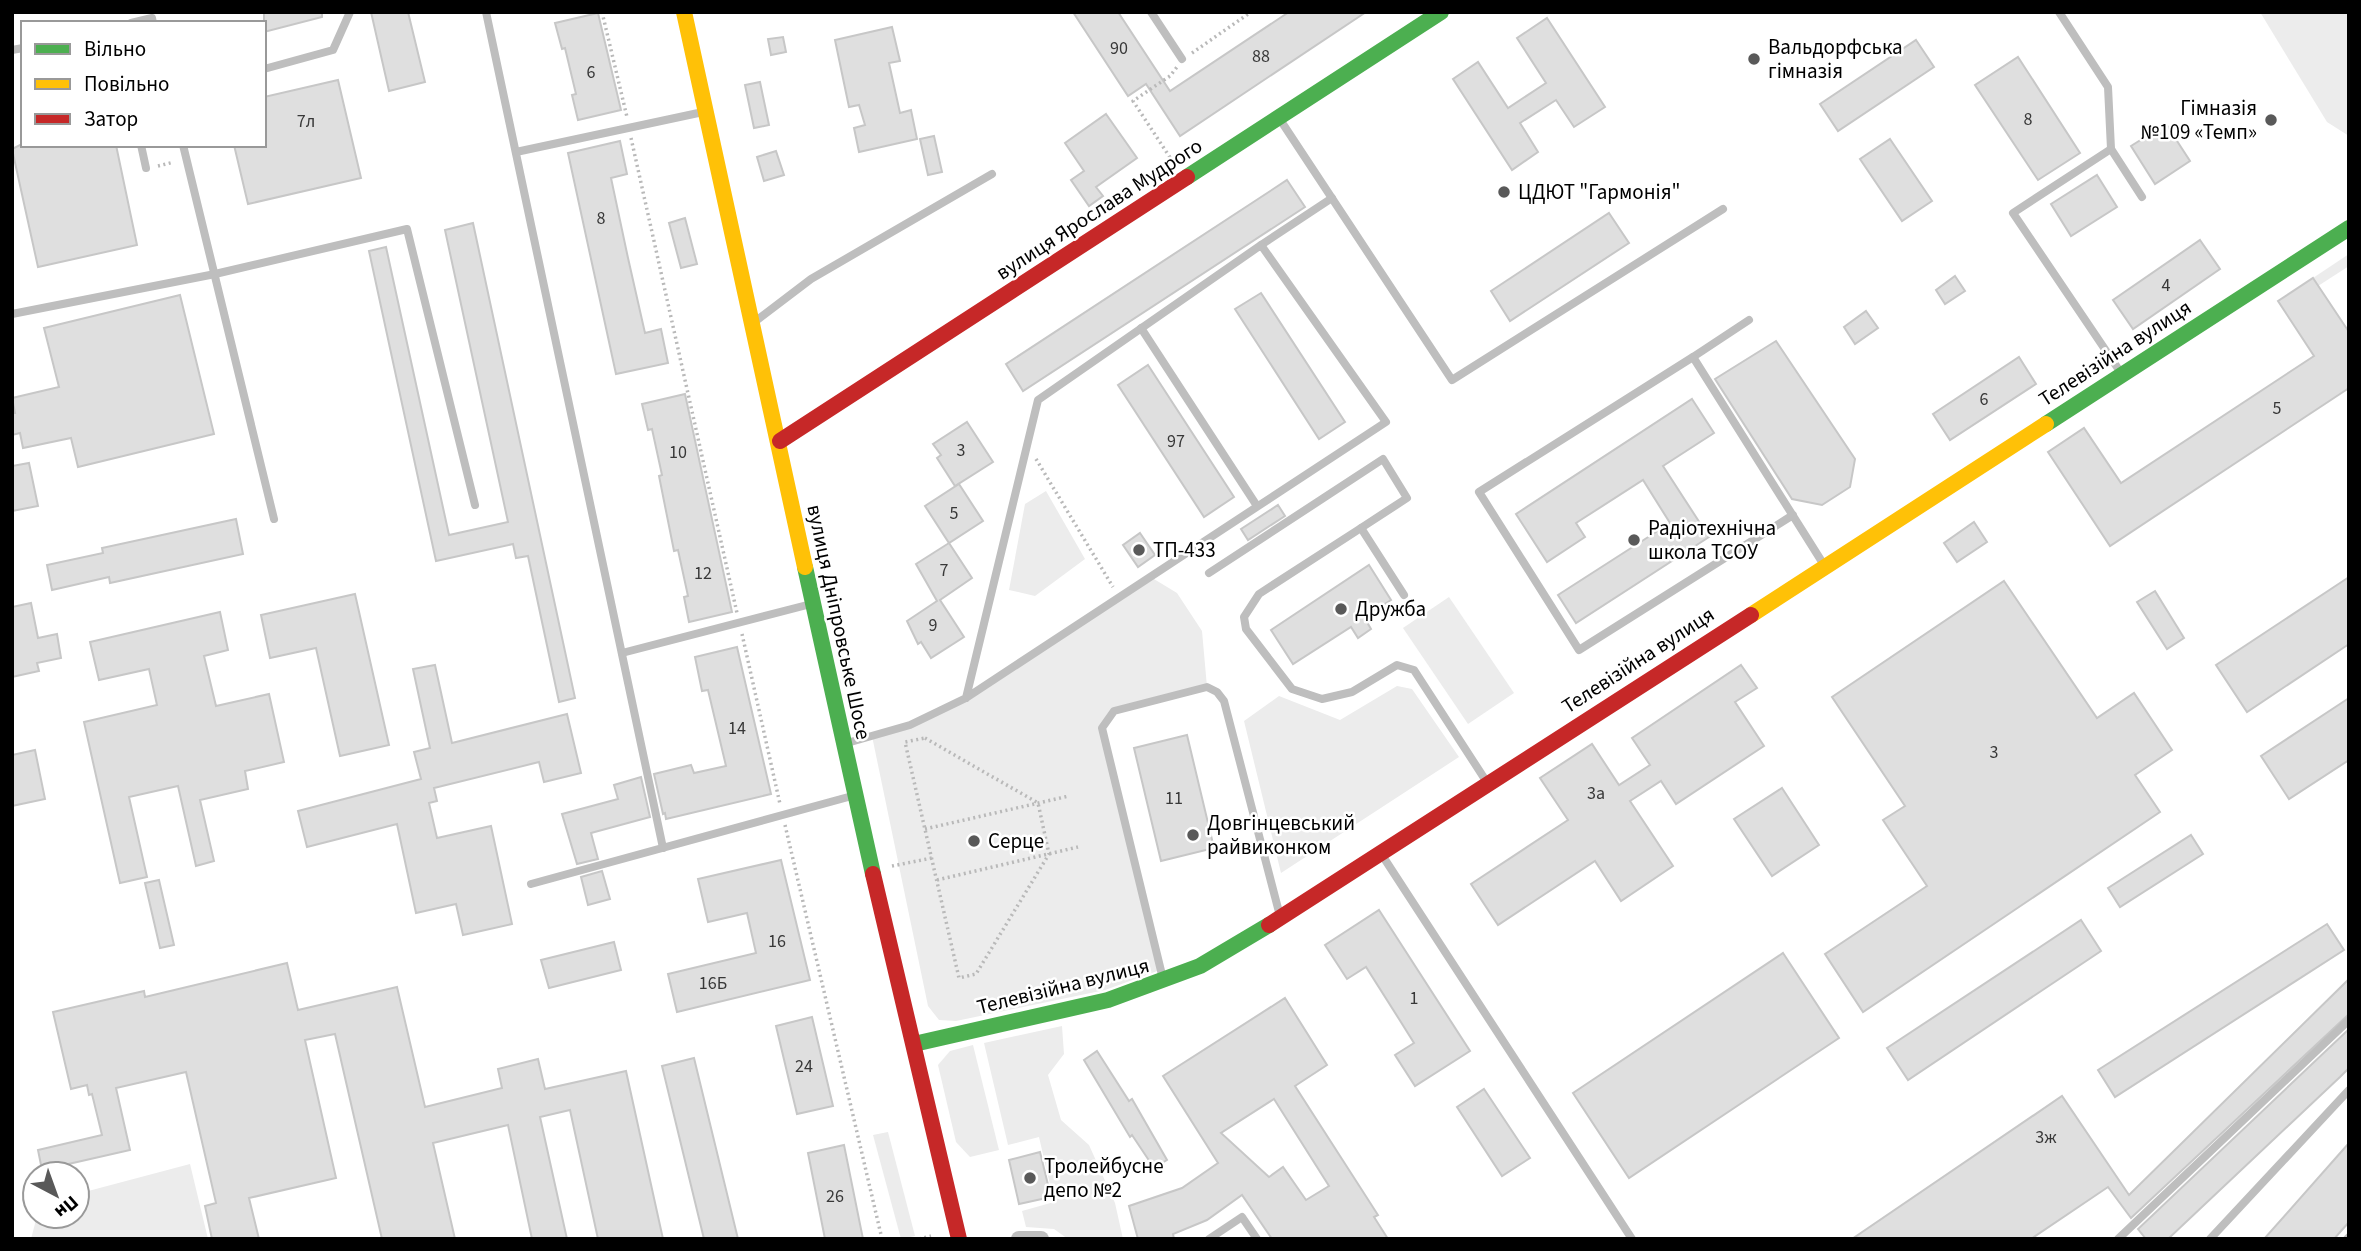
<svg xmlns="http://www.w3.org/2000/svg" width="2361" height="1251" viewBox="0 0 2361 1251" font-family="'Source Sans 3',sans-serif">
  <style>
    .green { fill: #ececec }
    .building { fill: #dfdfdf; stroke: #c7c7c7; stroke-width: 2; fill-rule: evenodd }
    .lines { fill: none; stroke-linecap: round; stroke-linejoin: round }
    .path { stroke: #b9b9b9; stroke-width: 3.5; stroke-dasharray: 2 3.5; stroke-linecap: butt }
    .lane { stroke: #bebebe; stroke-width: 8 }
    .street { stroke: #bebebe; stroke-width: 16 }
    .fast { stroke: #4caf50; stroke-width: 16 }
    .slow { stroke: #ffc107; stroke-width: 16 }
    .jam { stroke: #c62828; stroke-width: 16 }
    .poi-dot { fill: #595959; stroke: #fff; stroke-width: 2.5 }
    .labels { text-anchor: middle; stroke-width: 5; stroke-linejoin: round; paint-order: stroke }
    .number-label { font-size: 18px; fill: #383838 }
    .poi-label { font-size: 21px; fill: #000; stroke: #fff; text-anchor: start }
    .street-label { font-size: 21px; fill: #000; stroke: #fff }
  </style>
  <rect width="100%" height="100%" fill="#fff"/>
  <g class="green">
    <path d="M2260,12H2349V136L2327,122Z"/>
    <path d="M2349,254V266L2318,286L2313,278Z"/>
    <path d="M1046,491L1085,559L1035,596L1009,590L1025,504Z"/>
    <path d="M1149,576L1177,593L1202,631L1207,687L1114,711L1102,728L1160,970L1105,990L956,1021L939,1020L928,1006L872,736C974,706 1061,634 1149,576Z"/>
    <path d="M1449,597L1514,693L1468,724L1403,628Z"/>
    <path d="M1397,686L1412,689L1459,757L1281,873L1244,721L1279,696L1340,720Z"/>
    <path d="M1062,1026L1064,1054L1048,1075L1061,1120L1089,1145L1115,1203L1123,1239H1068L1054,1229L1026,1227L1022,1211L1054,1202L1039,1137L1008,1145L984,1043Z"/>
    <path d="M973,1045L999,1150L970,1157L956,1142L938,1065L950,1051Z"/>
    <path d="M888,1132L915,1236L901,1239L873,1135Z"/>
    <path d="M190,1164L208,1239H31L37,1216H77V1194Z"/>
  </g>
  <g class="building">
    <path d="M264,12H322V17L264,32Z"/>
    <path d="M371,12H408L425,82L389,91Z"/>
    <path d="M1073,12H1118L1170,91L1289,12H1366L1180,136L1146,84L1128,96Z"/>
    <path d="M598,13L621,110L578,120L572,95L576,94L565,48L562,49L555,23Z"/>
    <path d="M1547,18L1605,107L1574,127L1556,100L1520,123L1538,152L1512,170L1453,79L1478,62L1508,108L1546,83L1517,38Z"/>
    <path d="M892,27L900,61L889,63L900,113L911,110L917,139L859,152L854,128L865,125L859,105L849,107L835,40Z"/>
    <path d="M783,37L786,52L771,55L768,39Z"/>
    <path d="M1916,40L1934,67L1838,131L1820,104Z"/>
    <path d="M2018,57L2080,153L2038,180L1975,85Z"/>
    <path d="M338,80L361,178L248,204L234,145H264V97Z"/>
    <path d="M760,82L769,125L754,128L745,85Z"/>
    <path d="M1106,114L1137,158L1096,187L1103,196L1089,206L1071,180L1084,171L1065,143Z"/>
    <path d="M2166,124L2190,161L2155,184L2131,146Z"/>
    <path d="M934,136L942,172L928,175L920,139Z"/>
    <path d="M1890,139L1932,201L1902,221L1860,159Z"/>
    <path d="M620,141L627,174L611,178L628,258L645,333L661,329L668,363L616,374L568,153Z"/>
    <path d="M20,145H116L137,245L38,267L12,149Z"/>
    <path d="M776,151L784,175L764,181L757,157Z"/>
    <path d="M2097,175L2117,207L2071,236L2051,204Z"/>
    <path d="M1287,180L1305,207L1023,391L1006,364Z"/>
    <path d="M1609,213L1629,243L1510,321L1491,291Z"/>
    <path d="M685,218L697,264L681,268L669,223Z"/>
    <path d="M473,223L575,698L559,702L528,556L516,558L513,544L436,561L369,251L386,247L449,535L508,522L445,230Z"/>
    <path d="M2200,240L2220,269L2133,329L2113,300Z"/>
    <path d="M1955,276L1965,291L1945,304L1936,290Z"/>
    <path d="M2313,278L2349,332V388L2110,546L2048,452L2084,428L2121,483L2314,356L2278,301Z"/>
    <path d="M1261,293L1345,422L1319,439L1235,309Z"/>
    <path d="M180,295L214,434L78,467L71,438L23,448L20,433L12,435V413H15L12,398L59,387L44,328Z"/>
    <path d="M1866,311L1878,328L1855,344L1844,327Z"/>
    <path d="M1776,341L1855,459L1850,487L1822,505L1792,499L1715,379Z"/>
    <path d="M2019,357L2036,384L1950,440L1933,414Z"/>
    <path d="M1148,365L1234,497L1204,517L1118,385Z"/>
    <path d="M685,394L732,612L689,622L684,597L688,596L678,550L674,551L659,476L662,475L652,429L648,430L642,404Z"/>
    <path d="M1692,399L1714,433L1663,466L1709,537L1576,623L1558,595L1670,523L1643,480L1576,523L1585,537L1547,562L1516,514Z"/>
    <path d="M967,422L993,462L955,486L937,458L941,455L933,444Z"/>
    <path d="M29,463L38,506L12,511V466Z"/>
    <path d="M959,484L983,521L949,543L925,506Z"/>
    <path d="M1278,505L1285,516L1248,540L1241,529Z"/>
    <path d="M236,519L243,554L110,583L109,577L52,590L47,565L103,553L102,548Z"/>
    <path d="M1974,522L1987,542L1957,562L1944,543Z"/>
    <path d="M1140,533L1155,555L1138,567L1123,545Z"/>
    <path d="M949,543L972,578L940,600L964,637L931,658L921,642L918,644L907,621L937,601L916,564Z"/>
    <path d="M1369,565L1391,600L1364,617L1371,629L1358,638L1351,627L1293,664L1271,630Z"/>
    <path d="M2349,577V644L2247,712L2216,665Z"/>
    <path d="M2004,581L2097,718L2134,693L2172,750L2135,775L2160,812L1863,1012L1825,954L1927,886L1883,820L1905,806L1832,697Z"/>
    <path d="M2155,591L2184,638L2167,649L2137,602Z"/>
    <path d="M355,594L389,745L340,756L316,648L270,658L261,615Z"/>
    <path d="M31,603L38,638L57,634L61,658L37,663L39,671L12,677V607Z"/>
    <path d="M220,612L228,650L204,656L216,706L269,694L284,762L245,771L248,789L200,800L214,861L196,866L178,786L129,797L147,877L120,883L84,722L157,705L149,669L99,680L90,642Z"/>
    <path d="M737,647L771,794L666,819L665,813L663,814L654,774L691,765L694,773L726,766L708,690L702,691L695,657Z"/>
    <path d="M435,665L452,743L567,714L581,773L544,782L539,762L434,788L437,801L429,803L437,838L491,826L512,924L463,935L456,904L416,913L397,824L307,847L298,811L421,779L414,752L430,748L413,669Z"/>
    <path d="M1741,665L1757,688L1735,702L1764,746L1676,804L1661,781L1630,801L1673,866L1621,901L1595,861L1498,925L1471,884L1568,820L1540,778L1592,744L1619,785L1650,765L1632,738Z"/>
    <path d="M2349,698V760L2289,799L2261,756Z"/>
    <path d="M1187,735L1214,848L1161,861L1134,748Z"/>
    <path d="M35,750L45,799L12,806V755Z"/>
    <path d="M641,777L650,817L591,833L598,859L577,864L562,814L618,799L614,785Z"/>
    <path d="M1782,788L1819,845L1772,876L1734,819Z"/>
    <path d="M2191,835L2203,854L2120,907L2108,888Z"/>
    <path d="M781,860L810,980L677,1012L668,974L756,953L747,913L708,922L698,879Z"/>
    <path d="M602,871L610,899L588,905L581,877Z"/>
    <path d="M159,880L174,945L160,948L145,883Z"/>
    <path d="M1379,910L1470,1051L1415,1086L1395,1055L1414,1043L1399,1019L1366,967L1347,979L1325,945Z"/>
    <path d="M2081,920L2101,951L1908,1080L1887,1048Z"/>
    <path d="M2327,924L2344,950L2115,1097L2098,1070Z"/>
    <path d="M614,942L621,970L549,988L541,960Z"/>
    <path d="M1783,953L1839,1038L1629,1178L1573,1093Z"/>
    <path d="M287,963L298,1010L397,987L425,1107L502,1088L498,1069L538,1059L545,1089L626,1071L663,1239H598L570,1110L540,1117L567,1239H532L508,1125L433,1143L455,1239H382L335,1034L305,1040L336,1178L249,1198L259,1239H212L205,1206L216,1203L186,1072L116,1088L130,1150L42,1170L38,1150L102,1135L92,1094L89,1095L87,1085L71,1089L53,1012L144,991L145,997Z"/>
    <path d="M2349,979V1014L2131,1218L2108,1187L2031,1239H1852L2062,1096L2129,1195Z"/>
    <path d="M1285,998L1327,1065L1295,1086L1378,1215L1374,1217L1388,1239H1272L1242,1195L1207,1220L1173,1234L1174,1239H1138L1129,1206L1182,1188L1218,1163L1163,1076ZM1274,1099L1329,1186L1306,1200L1283,1167L1269,1177L1221,1133Z"/>
    <path d="M812,1017L833,1106L797,1114L776,1026Z"/>
    <path d="M2349,1029V1068L2340,1077L2168,1239H2146L2138,1229Z"/>
    <path d="M1097,1051L1129,1101L1132,1099L1167,1160L1154,1168L1132,1135L1130,1137L1084,1060Z"/>
    <path d="M694,1058L738,1239H704L662,1066Z"/>
    <path d="M1484,1089L1530,1158L1502,1176L1457,1107Z"/>
    <path d="M2349,1143V1222L2334,1239H2264Z"/>
    <path d="M844,1145L863,1239H825L808,1153Z"/>
    <path d="M1040,1152L1051,1197L1019,1204L1009,1160Z"/>
  </g>
  <g class="lines">
    <g class="path">
      <path d="M602,12L627,117"/>
      <path d="M1192,53L1251,12"/>
      <path d="M631,138L737,613"/>
      <path d="M1173,162L1133,101L1170,76L1177,67"/>
      <path d="M158,166L174,162"/>
      <path d="M1036,459L1113,587"/>
      <path d="M742,634L780,804"/>
      <path d="M925,738L1038,803L1049,854L976,974L959,978L905,742Z"/>
      <path d="M785,825L882,1239"/>
      <path d="M925,829L1069,796"/>
      <path d="M892,866L932,858"/>
      <path d="M937,880L1078,847"/>
      <path d="M919,1239L931,1236"/>
    </g>
    <g class="lane">
      <path d="M486,12L663,848"/>
      <path d="M1151,12L1182,59"/>
      <path d="M2059,12L2108,87L2111,149L2142,197"/>
      <path d="M131,23L152,18L153,23"/>
      <path d="M12,50L23,48"/>
      <path d="M264,69L333,50L350,12"/>
      <path d="M1279,118L1452,380L1723,209"/>
      <path d="M141,145L146,168"/>
      <path d="M183,145L274,519"/>
      <path d="M2111,149L2013,213L2121,373"/>
      <path d="M516,152L703,112"/>
      <path d="M1261,245L1332,198"/>
      <path d="M12,314L215,274L407,229L475,505"/>
      <path d="M757,320L811,279L992,174"/>
      <path d="M1141,328L1257,506"/>
      <path d="M1693,357L1749,320"/>
      <path d="M1793,515L1579,650L1479,492L1693,357L1824,565"/>
      <path d="M1209,573L1383,459L1407,498L1361,528"/>
      <path d="M1404,595L1361,528L1259,594L1244,617L1246,629L1292,689L1322,699L1352,692L1397,665L1414,670L1488,784"/>
      <path d="M622,653L811,604"/>
      <path d="M847,743L910,725L966,698L1386,422L1261,245L1038,400L966,698"/>
      <path d="M1382,855L1632,1239"/>
      <path d="M531,884L852,796"/>
      <path d="M1163,979L1102,728L1114,711L1207,687L1217,692L1224,701L1280,916"/>
      <path d="M1209,1239L1242,1217L1257,1239"/>
      <path d="M2118,1239L2349,1020"/>
      <path d="M2210,1239L2349,1090"/>
      <path d="M2347,1239L2349,1237"/>
    </g>
    <path class="street" d="M1019,1239H1041"/>
    <g class="fast">
      <path d="M1187,177L1441,12"/>
      <path d="M2046,424L2349,228"/>
      <path d="M805,567L873,874"/>
      <path d="M914,1044L1108,1000L1200,966L1269,925"/>
    </g>
    <g class="slow">
      <path d="M684,12L805,567"/>
      <path d="M1751,615L2046,424"/>
    </g>
    <g class="jam">
      <path d="M780,441L1187,177"/>
      <path d="M873,874L959,1239"/>
      <path d="M1269,925L1751,615"/>
    </g>
  </g>
  <g class="poi-dot">
    <circle cx="1754" cy="59" r="7"/>
    <circle cx="2271" cy="120" r="7"/>
    <circle cx="1504" cy="192" r="7"/>
    <circle cx="1634" cy="540" r="7"/>
    <circle cx="1139" cy="550" r="7"/>
    <circle cx="1341" cy="609" r="7"/>
    <circle cx="1193" cy="835" r="7"/>
    <circle cx="974" cy="841" r="7"/>
    <circle cx="1030" cy="1178" r="7"/>
  </g>
  <g class="labels">
    <g class="number-label">
      <text x="1119" y="54">90</text>
      <text x="1261" y="62">88</text>
      <text x="591" y="78">6</text>
      <text x="2028" y="125">8</text>
      <text x="306" y="127">7л</text>
      <text x="601" y="224">8</text>
      <text x="2166" y="291">4</text>
      <text x="1984" y="405">6</text>
      <text x="2277" y="414">5</text>
      <text x="1176" y="447">97</text>
      <text x="961" y="456">3</text>
      <text x="678" y="458">10</text>
      <text x="954" y="519">5</text>
      <text x="944" y="576">7</text>
      <text x="703" y="579">12</text>
      <text x="933" y="631">9</text>
      <text x="737" y="734">14</text>
      <text x="1994" y="758">3</text>
      <text x="1596" y="799">3а</text>
      <text x="1174" y="804">11</text>
      <text x="777" y="947">16</text>
      <text x="713" y="989">16Б</text>
      <text x="1414" y="1004">1</text>
      <text x="804" y="1072">24</text>
      <text x="2046" y="1143">3ж</text>
      <text x="835" y="1202">26</text>
    </g>
    <g class="poi-label">
      <text x="1768" y="54">Вальдорфська<tspan x="1768" dy="24">гімназія</tspan></text>
      <text x="2257" y="115" text-anchor="end">Гімназія<tspan x="2257" dy="24">№109 «Темп»</tspan></text>
      <text x="1518" y="199">ЦДЮТ "Гармонія"</text>
      <text x="1648" y="535">Радіотехнічна<tspan x="1648" dy="24">школа ТСОУ</tspan></text>
      <text x="1153" y="557">ТП-433</text>
      <text x="1355" y="616">Дружба</text>
      <text x="1207" y="830">Довгінцевський<tspan x="1207" dy="24">райвиконком</tspan></text>
      <text x="988" y="848">Серце</text>
      <text x="1044" y="1173">Тролейбусне<tspan x="1044" dy="24">депо №2</tspan></text>
    </g>
    <g class="street-label">
      <text transform="translate(1099 209) rotate(-33)" y="7">вулиця Ярослава Мудрого</text>
      <text transform="translate(2115 353) rotate(-33)" y="7">Телевізійна вулиця</text>
      <text transform="translate(839 622) rotate(78)" y="7">вулиця Дніпровське Шосе</text>
      <text transform="translate(1638 660) rotate(-33)" y="7">Телевізійна вулиця</text>
      <text transform="translate(1063 986) rotate(-14)" y="7">Телевізійна вулиця</text>
    </g>
  </g>
  <rect width="2361" height="1251" fill="none" stroke="#000000" stroke-width="28"/>
  <rect x="21" y="21" width="245" height="126" fill="#ffffff" stroke="#999999" stroke-width="2"/>
  <rect x="35" y="44" width="35" height="10" fill="#4caf50" stroke="#999999" stroke-width="2"/>
  <text x="84" y="56" font-size="21" fill="#000000">Вільно</text>
  <rect x="35" y="79" width="35" height="10" fill="#ffc107" stroke="#999999" stroke-width="2"/>
  <text x="84" y="91" font-size="21" fill="#000000">Повільно</text>
  <rect x="35" y="114" width="35" height="10" fill="#c62828" stroke="#999999" stroke-width="2"/>
  <text x="84" y="126" font-size="21" fill="#000000">Затор</text>
  <g transform="translate(56 1195) rotate(139)"><circle r="33" fill="#ffffff" stroke="#999999" stroke-width="2"/>
  <path d="M0-5L12 26L0 18L-12 26Z" fill="#595959"/>
  <text y="-10" font-size="19" font-weight="bold" text-anchor="middle" fill="#000000">Пн</text>
  </g>
</svg>
